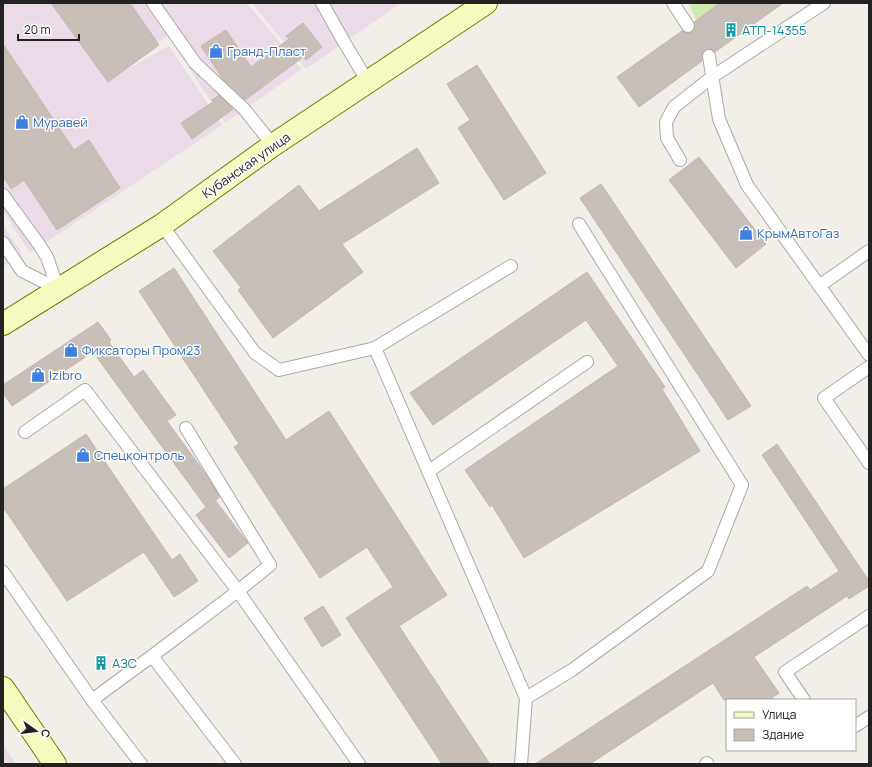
<svg xmlns="http://www.w3.org/2000/svg" width="872" height="767" viewBox="0 0 872 767" font-family="Manrope,sans-serif">
  <style>
    .industrial { fill: #ebdbe8 }
    .grass { fill: #cdebb0 }
    .building { fill: #c7bfb8; stroke: #c4b6ab }
    .lines { fill: none; stroke-linecap: round; stroke-linejoin: round }
    .service-casing { stroke: #a9a9a9; stroke-width: 14 }
    .secondary-casing { stroke: #707d05; stroke-width: 24 }
    .service { stroke: #fff; stroke-width: 12 }
    .secondary { stroke: #f7fabf; stroke-width: 22 }
    .labels { text-anchor: middle; stroke-width: 3; stroke-linejoin: round; paint-order: stroke }
    .culture-label { font-size: 13px; fill: #0d838f; stroke: #fff; text-anchor: start }
    .shop-label { font-size: 13px; fill: #366cbe; stroke: #fff; text-anchor: start }
    .street-label { font-size: 13px; fill: #222; stroke: #fff }
  </style>
  <rect width="100%" height="100%" fill="#f2efe9"/>
  <g class="industrial">
    <path d="M3,3H55L109,79L169,46L222,125L30,253L3,211Z"/>
    <path d="M62,3H247L302,69L225,123L168,36L110,71Z"/>
    <path d="M252,3H401L306,69Z"/>
    <path d="M3,224L22,254L3,267Z"/>
    <path d="M3,744L16,764H3Z"/>
  </g>
  <path class="grass" d="M689,3H720L696,20Z"/>
  <g class="building">
    <path d="M51,3H130L159,45L108,82Z"/>
    <path d="M720,3H783L715,52L711,49L705,50L702,54V61L639,107L617,77L682,31L688,33L692,32L695,26L694,22Z"/>
    <path d="M303,23L322,47L306,60L303,57L245,100L223,79L201,46L226,30L251,67L289,39L286,36Z"/>
    <path d="M3,44L74,150L89,140L120,188L57,230L24,180L11,189L3,176Z"/>
    <path d="M477,65L546,173L504,200L458,128L470,120L447,84Z"/>
    <path d="M219,95L233,109L192,139L181,123L213,102L212,100Z"/>
    <path d="M417,148L439,183L342,244L363,272L273,338L238,290L241,288L213,251L299,185L319,211Z"/>
    <path d="M699,157L766,244L736,268L669,180Z"/>
    <path d="M601,184L751,406L728,420L580,198Z"/>
    <path d="M174,268L286,440L329,411L447,595L399,626L490,764H442L346,618L393,587L367,547L320,578L234,447L239,444L139,291Z"/>
    <path d="M587,272L665,387L662,389L700,451L524,558L492,505L490,507L465,470L618,366L586,320L433,425L410,393Z"/>
    <path d="M98,322L111,340L109,342L134,377L143,370L176,415L167,421L207,476L220,497L206,507L93,352L12,406L3,393V385Z"/>
    <path d="M86,434L172,560L180,554L198,581L174,597L144,552L67,601L3,507V489Z"/>
    <path d="M777,444L869,581V586L849,599L847,596L754,657L779,693L769,700H724L713,683L590,764H535L807,586L810,590L839,571L762,455Z"/>
    <path d="M215,500L248,543L229,558L196,515Z"/>
    <path d="M323,606L341,635L322,647L304,618Z"/>
  </g>
  <g class="lines">
    <defs>
      <g id="service">
        <path d="M153,3L195,63L244,109L273,145"/>
        <path d="M322,3L344,42L368,82"/>
        <path d="M673,3L688,26"/>
        <path d="M709,56L719,119L747,185L869,355"/>
        <path d="M680,160L667,138L666,122L674,107L712,77L824,3"/>
        <path d="M3,195L38,243L47,257L58,289"/>
        <path d="M162,225L255,353L279,370L375,348L526,698L572,670L708,571L742,485L579,224"/>
        <path d="M3,243L22,271L58,289"/>
        <path d="M819,286L869,251"/>
        <path d="M375,348L511,266"/>
        <path d="M869,367L824,398L869,463"/>
        <path d="M25,432L85,390L238,591L270,565L186,428"/>
        <path d="M429,471L587,362"/>
        <path d="M3,572L92,700L141,764"/>
        <path d="M152,656L235,764"/>
        <path d="M92,700L152,656L238,591L359,764"/>
        <path d="M804,700L785,672L869,616"/>
        <path d="M855,726L869,717"/>
        <path d="M521,764L526,698"/>
        <path d="M706,764L707,763"/>
      </g>
      <g id="secondary">
        <path d="M3,324L162,225L273,145L486,3"/>
        <path d="M3,688L55,764"/>
      </g>
    </defs>
    <use href="#service" class="service-casing"/>
    <use href="#secondary" class="secondary-casing"/>
    <use href="#service" class="service"/>
    <use href="#secondary" class="secondary"/>
  </g>
  <defs>
    <symbol id="building-bare" viewBox="-9 -9 18 18"><path d="M-4-6H4V6H1V3H-1V6H-4ZM-2.5-4.3h1.7v1.8h-1.7ZM.8-4.3h1.7v1.8H.8ZM-2.5-1h1.7V.8h-1.7ZM.8-1h1.7V.8H.8Z" fill="#0f9aa8" stroke="#fff" stroke-width="2.5" paint-order="stroke"/></symbol>
    <symbol id="shop-bare" viewBox="-9 -9 18 18"><path d="M-5-2.5h2.3a2.7 3.5 0 0 1 5.4 0H5L5.5 6h-11ZM-1.5-2.5h3a1.5 2.3 0 0 0-3 0Z" fill="#3f7fe0" stroke="#fff" stroke-width="2.5" paint-order="stroke"/></symbol>
  </defs>
  <g fill-rule="evenodd">
    <use href="#building-bare" x="721" y="20" width="20" height="20"/>
    <use href="#shop-bare" x="206" y="41" width="20" height="20"/>
    <use href="#shop-bare" x="12" y="112" width="20" height="20"/>
    <use href="#shop-bare" x="736" y="223" width="20" height="20"/>
    <use href="#shop-bare" x="61" y="340" width="20" height="20"/>
    <use href="#shop-bare" x="28" y="365" width="20" height="20"/>
    <use href="#shop-bare" x="73" y="445" width="20" height="20"/>
    <use href="#building-bare" x="91" y="653" width="20" height="20"/>
  </g>
  <g class="labels">
    <g class="culture-label">
      <text x="742" y="35">АТП-14355</text>
      <text x="112" y="668">АЗС</text>
    </g>
    <g class="shop-label">
      <text x="227" y="56">Гранд-Пласт</text>
      <text x="33" y="127">Муравей</text>
      <text x="757" y="238">КрымАвтоГаз</text>
      <text x="82" y="355">Фиксаторы Пром23</text>
      <text x="49" y="380">Izibro</text>
      <text x="94" y="460">Спецконтроль</text>
    </g>
    <g class="street-label">
      <text transform="translate(246 165) rotate(-35)" y="5">Кубанская улица</text>
    </g>
  </g>
  <rect width="872" height="767" fill="none" stroke="#222222" stroke-width="8"/>
  <rect x="726" y="699" width="130" height="52" fill="#ffffff" stroke="#a7a7a7"/>
  <rect x="734" y="712" width="20" height="6" fill="#f7fabf" stroke="#a7a7a7"/>
  <text x="762" y="719" font-size="12" fill="#222222">Улица</text>
  <rect x="734" y="729" width="20" height="12" fill="#c7bfb8" stroke="#a7a7a7"/>
  <text x="762" y="739" font-size="12" fill="#222222">Здание</text>
  <g transform="translate(36 731) rotate(104)" stroke="#ffffff" stroke-width="3" paint-order="stroke">
  <path d="M0-3L7 15L0 10L-7 15Z" fill="#222222"/>
  <text y="-6" font-size="11" font-weight="bold" text-anchor="middle" fill="#222222">С</text>
  </g>
  <path d="M18 34v6h61v-6" fill="none" stroke="#222222" stroke-width="2"/>
  <text x="24" y="34" font-size="12" fill="#222222" stroke="#ffffff" stroke-width="3" paint-order="stroke">20 m</text>
</svg>
